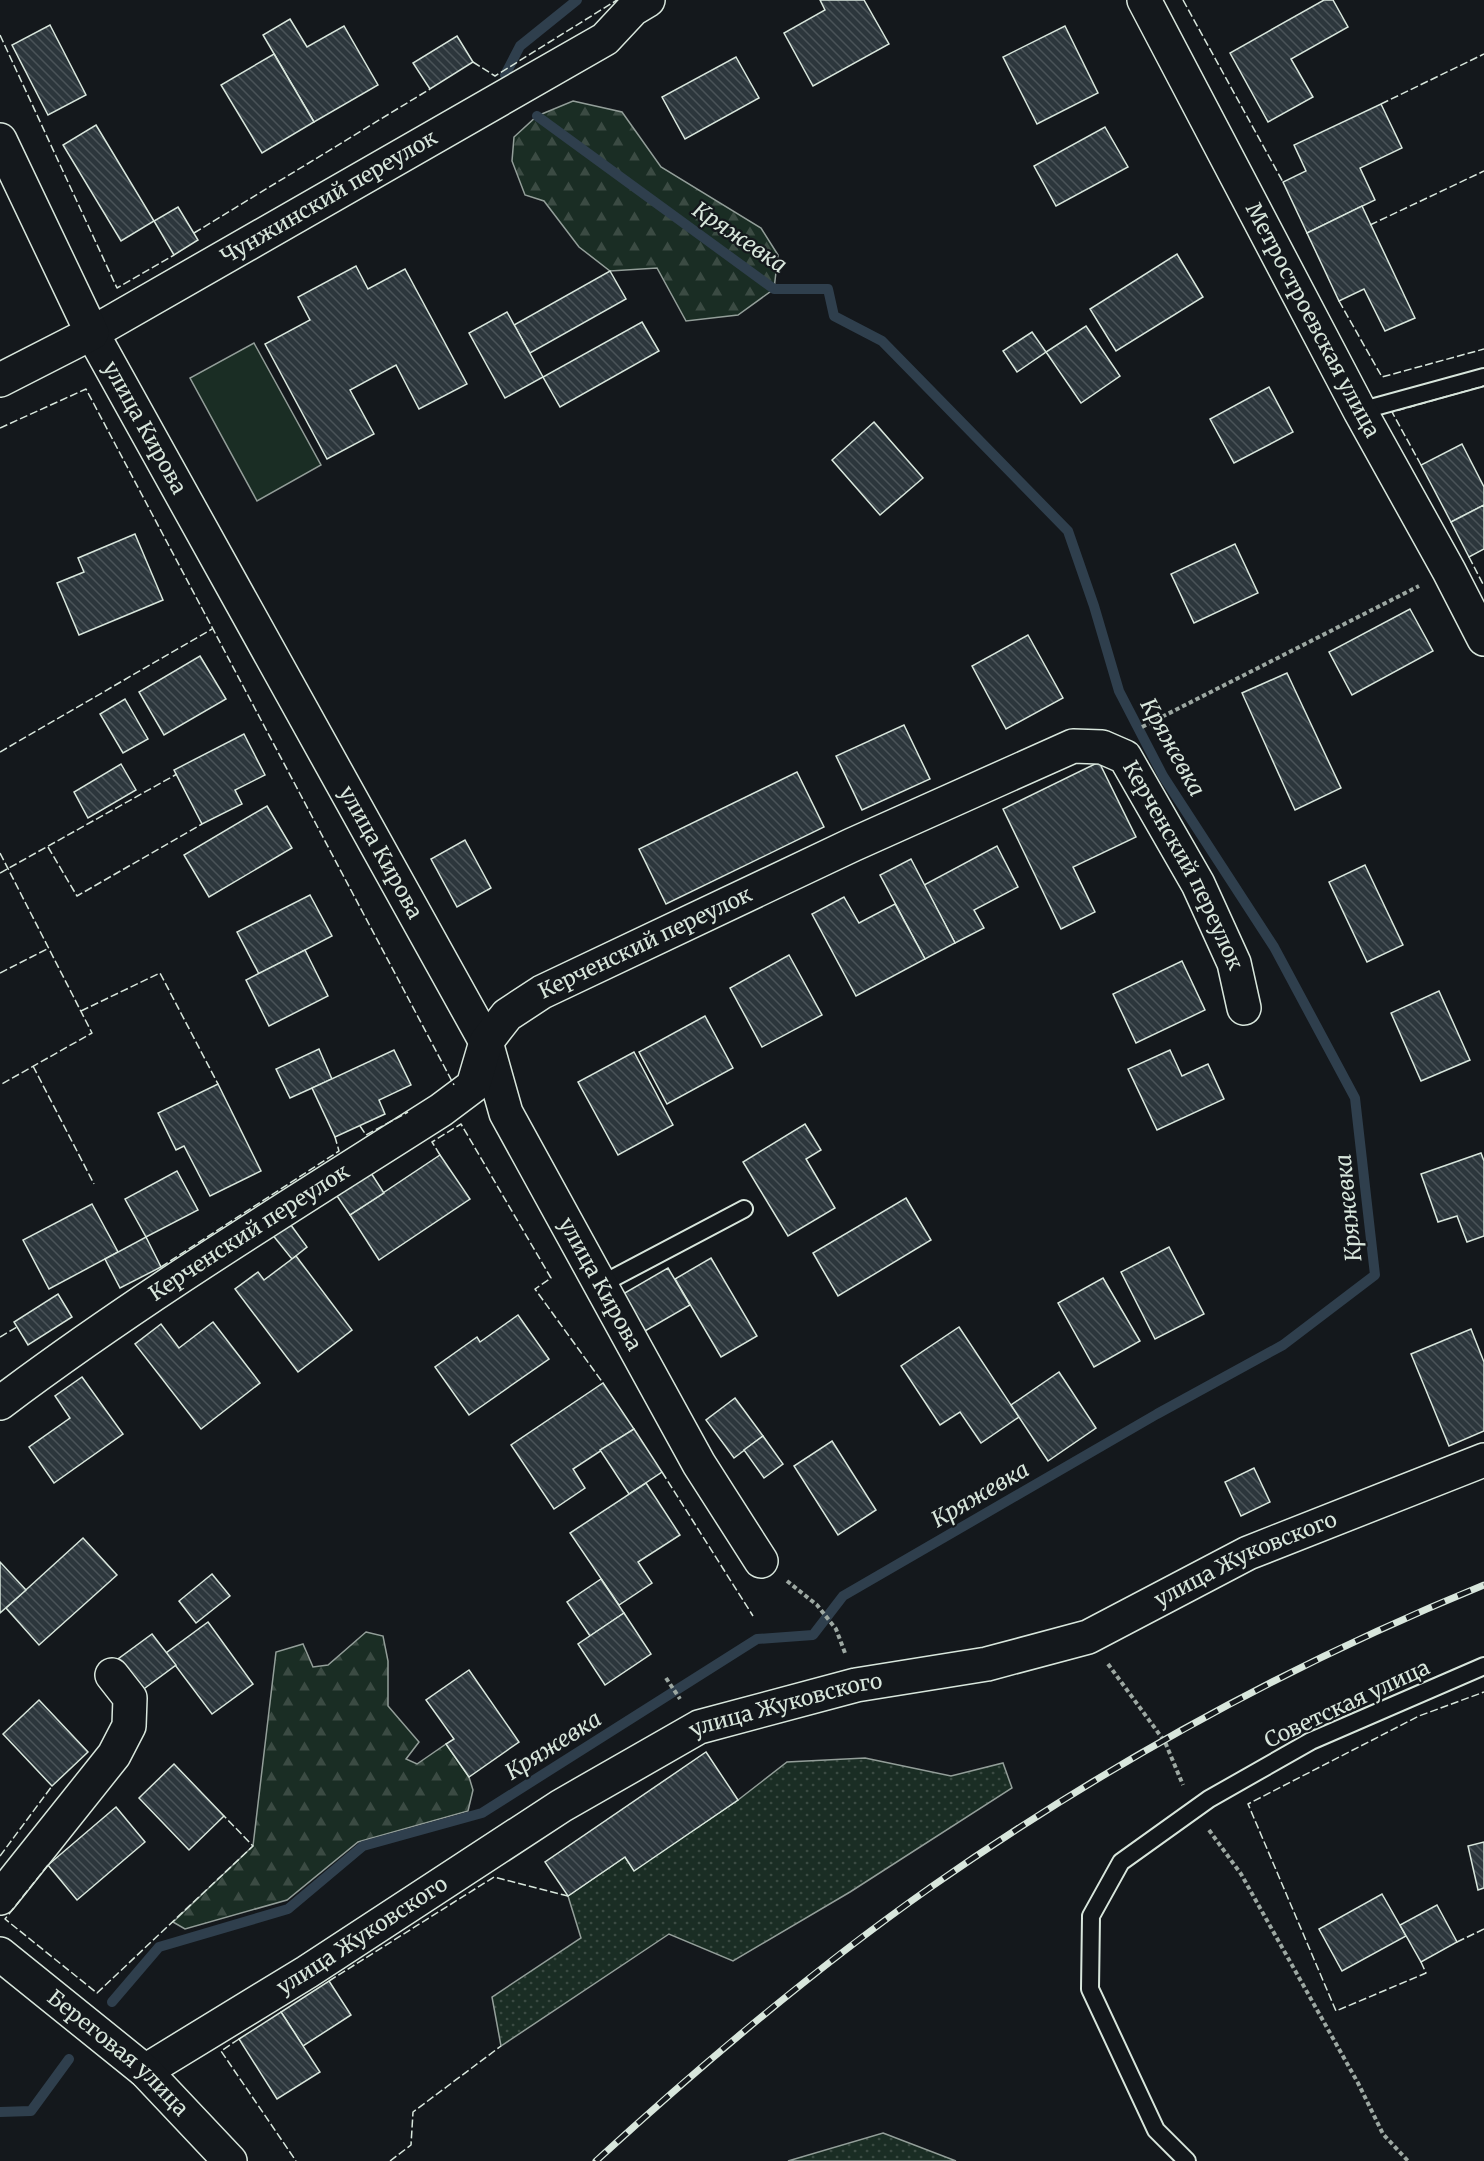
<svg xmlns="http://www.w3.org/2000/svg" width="1484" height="2161" viewBox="0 0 1484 2161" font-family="Merriweather,serif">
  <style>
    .grass { fill: url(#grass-dots); stroke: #939e99; stroke-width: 1.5 }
    .forest { fill: url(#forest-firs); stroke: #939e99; stroke-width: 1.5 }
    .green { fill: #1a2d24; stroke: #939e99; stroke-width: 1.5 }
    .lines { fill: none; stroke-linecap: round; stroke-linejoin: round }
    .stream { stroke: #2f3f4d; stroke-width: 10 }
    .building { fill: url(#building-back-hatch); stroke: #d8e6dc; stroke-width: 1.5 }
    .service-casing { stroke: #d8e6dc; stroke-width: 20 }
    .minor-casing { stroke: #d8e6dc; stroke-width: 36 }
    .tertiary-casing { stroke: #d8e6dc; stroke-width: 36 }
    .path { stroke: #9da8a2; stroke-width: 4; stroke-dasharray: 4.5 3; stroke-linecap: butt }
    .service { stroke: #14181c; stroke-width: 16 }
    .minor { stroke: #14181c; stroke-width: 33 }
    .tertiary { stroke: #14181c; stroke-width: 33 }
    .rail-casing { stroke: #d8e6dc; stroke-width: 7 }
    .rail { stroke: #14181c; stroke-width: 4.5; stroke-dasharray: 14; stroke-linecap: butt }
    .fence { stroke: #d8e6dc; stroke-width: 1.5; stroke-dasharray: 8 3; stroke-linecap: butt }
    .labels { text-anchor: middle; stroke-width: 4.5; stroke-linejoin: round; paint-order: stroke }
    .street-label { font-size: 21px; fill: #d8e6dc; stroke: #14181c }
    .water-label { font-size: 22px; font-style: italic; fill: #d8e6dc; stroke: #14181c }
  </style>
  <defs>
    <pattern id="grass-dots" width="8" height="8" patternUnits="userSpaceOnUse" patternTransform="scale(1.5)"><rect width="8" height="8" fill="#1a2d24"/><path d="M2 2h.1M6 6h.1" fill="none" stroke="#3b4b43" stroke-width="1.8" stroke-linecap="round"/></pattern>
    <pattern id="forest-firs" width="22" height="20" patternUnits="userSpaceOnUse" patternTransform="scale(1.5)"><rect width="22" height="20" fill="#1a2d24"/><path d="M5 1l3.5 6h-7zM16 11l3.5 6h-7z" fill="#3b4b43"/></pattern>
    <pattern id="building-back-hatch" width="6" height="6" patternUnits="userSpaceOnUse" patternTransform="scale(1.5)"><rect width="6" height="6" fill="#2c363c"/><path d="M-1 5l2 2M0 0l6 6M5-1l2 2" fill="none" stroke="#4a5358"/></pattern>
  </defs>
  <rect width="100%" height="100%" fill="#14181c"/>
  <g class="grass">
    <path d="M865,1758L951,1776L1003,1763L1012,1788L850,1892L733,1961L669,1934L501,2046L492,1997L581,1938L568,1896L625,1857L634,1870L738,1800L787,1762Z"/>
    <path d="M883,2133L956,2161H788Z"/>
  </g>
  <g class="forest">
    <path d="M573,101L622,112L661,167L761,228L778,255L774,289L738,315L686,321L657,268L610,271L579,247L544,201L525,195L512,161L514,137L537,116Z"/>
    <path d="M366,1632L383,1636L388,1661V1706L419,1742L406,1759L417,1764L446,1744L469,1777L473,1790L468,1811L358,1842L287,1900L185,1929L173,1922L253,1846L276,1652L303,1644L313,1667L328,1665Z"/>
  </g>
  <path class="green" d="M254,343L321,465L257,501L190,378Z"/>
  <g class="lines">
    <g class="stream">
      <path d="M505,75L520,46L577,0"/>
      <path d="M112,2002L159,1947L288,1909L363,1846L482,1813L757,1639L813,1635L843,1596L1157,1414L1283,1345L1375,1275L1355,1098L1274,947L1163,776L1119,691L1094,606L1068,531L882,341L834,316L828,289H774L537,116"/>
      <path d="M0,2112L31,2111L69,2059"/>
    </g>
  </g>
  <g class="building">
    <path d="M820,0H864L889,44L813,86L784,33L825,10Z"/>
    <path d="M1324,0H1333L1348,27L1291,59L1313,97L1268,122L1230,53Z"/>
    <path d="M290,19L307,47L344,26L378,85L314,122L263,35Z"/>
    <path d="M50,25L86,95L48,115L12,45Z"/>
    <path d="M1065,26L1098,93L1037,124L1003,57Z"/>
    <path d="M457,36L473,62L430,89L413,63Z"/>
    <path d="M274,54L314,122L262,153L221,85Z"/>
    <path d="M736,57L759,98L685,139L662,97Z"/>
    <path d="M1381,104L1402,148L1360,168L1375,200L1307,233L1283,182L1306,171L1294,145Z"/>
    <path d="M96,125L154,221L121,241L63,145Z"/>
    <path d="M1105,127L1128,167L1056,206L1034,166Z"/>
    <path d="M1362,206L1415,318L1385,331L1364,289L1339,301L1307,233Z"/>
    <path d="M178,207L198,240L174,255L154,221Z"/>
    <path d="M1177,254L1203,297L1116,351L1090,309Z"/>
    <path d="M356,266L368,289L405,269L467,384L419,409L396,365L350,390L374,434L327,459L265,344L310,320L298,297Z"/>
    <path d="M610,271L626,299L530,353L514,325Z"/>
    <path d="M507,312L543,377L505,398L469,333Z"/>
    <path d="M642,322L659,351L560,407L543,377Z"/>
    <path d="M1086,326L1120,376L1081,403L1046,352Z"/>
    <path d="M1032,332L1046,352L1017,372L1003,351Z"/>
    <path d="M1269,387L1293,432L1234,463L1210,419Z"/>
    <path d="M874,422L923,478L880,515L832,460Z"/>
    <path d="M1462,444L1484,487V505L1451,522L1421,465Z"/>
    <path d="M1484,505V549L1469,557L1451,522Z"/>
    <path d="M135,534L163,600L79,635L57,583L84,572L78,558Z"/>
    <path d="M1235,544L1258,593L1194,623L1171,574Z"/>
    <path d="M1410,609L1433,651L1352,695L1329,652Z"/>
    <path d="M1028,635L1063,698L1006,729L972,666Z"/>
    <path d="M200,656L226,699L164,735L139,692Z"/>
    <path d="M1287,673L1341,788L1295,810L1242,693Z"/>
    <path d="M125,699L148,739L123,753L100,714Z"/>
    <path d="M904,725L930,779L862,810L836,756Z"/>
    <path d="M244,734L265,775L235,790L242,804L202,824L174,770Z"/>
    <path d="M1099,762L1136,837L1073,867L1095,912L1061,929L1003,809Z"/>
    <path d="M121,764L136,790L88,818L74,792Z"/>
    <path d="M797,772L824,827L666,904L639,849Z"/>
    <path d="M267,806L292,848L209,897L184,855Z"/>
    <path d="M465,840L491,888L457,907L431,859Z"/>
    <path d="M997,846L1018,887L974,910L984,928L955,943L924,885Z"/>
    <path d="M911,859L955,943L925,959L880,875Z"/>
    <path d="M1365,865L1403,945L1367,962L1329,882Z"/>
    <path d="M310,895L332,936L259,974L237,932Z"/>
    <path d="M844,897L859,923L895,904L925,959L856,996L812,914Z"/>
    <path d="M305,950L328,996L269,1026L246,980Z"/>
    <path d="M789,955L822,1015L762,1047L730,988Z"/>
    <path d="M1182,961L1205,1010L1136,1043L1113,994Z"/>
    <path d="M1439,991L1470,1060L1421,1081L1391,1013Z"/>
    <path d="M705,1016L733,1068L667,1104L639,1052Z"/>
    <path d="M319,1049L332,1079L290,1098L276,1069Z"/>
    <path d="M394,1050L411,1085L379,1100L385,1114L335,1137L312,1088Z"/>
    <path d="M1170,1050L1182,1076L1208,1064L1224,1099L1157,1130L1128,1069Z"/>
    <path d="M634,1052L673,1125L618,1155L578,1082Z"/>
    <path d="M218,1084L261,1171L210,1196L184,1146L176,1150L158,1113Z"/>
    <path d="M805,1124L821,1150L806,1159L835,1208L788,1236L743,1162Z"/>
    <path d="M1481,1153L1484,1161V1236L1467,1242L1457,1216L1438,1222L1421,1174Z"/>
    <path d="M440,1155L470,1199L379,1260L350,1215Z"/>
    <path d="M177,1171L198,1210L146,1237L125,1199Z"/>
    <path d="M371,1173L384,1193L350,1215L337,1196Z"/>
    <path d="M906,1198L931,1240L838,1296L813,1253Z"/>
    <path d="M92,1204L118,1252L49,1289L23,1240Z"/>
    <path d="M288,1221L307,1247L292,1259L271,1233Z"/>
    <path d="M146,1237L161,1267L120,1288L105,1259Z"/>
    <path d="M1169,1247L1204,1314L1155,1339L1121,1272Z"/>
    <path d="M296,1256L352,1330L298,1372L235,1289L258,1272L264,1280Z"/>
    <path d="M711,1258L757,1336L721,1357L675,1279Z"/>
    <path d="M668,1268L690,1305L645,1331L623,1294Z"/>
    <path d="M1103,1278L1140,1341L1094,1367L1058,1303Z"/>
    <path d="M58,1294L72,1317L28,1345L14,1322Z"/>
    <path d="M518,1315L549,1359L469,1415L435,1367L477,1337L480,1342Z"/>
    <path d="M213,1322L260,1383L201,1429L135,1344L161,1324L179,1348Z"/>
    <path d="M959,1327L1019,1417L981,1443L960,1412L940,1425L901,1366Z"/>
    <path d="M1471,1329L1484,1362V1431L1449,1446L1411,1354Z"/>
    <path d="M1059,1372L1096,1428L1048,1461L1011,1405Z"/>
    <path d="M82,1377L123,1434L54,1483L29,1447L70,1418L55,1396Z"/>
    <path d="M603,1383L634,1429L573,1469L585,1488L554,1509L511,1445Z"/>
    <path d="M735,1398L763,1436L734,1458L706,1420Z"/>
    <path d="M634,1429L662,1472L629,1494L600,1450Z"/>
    <path d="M763,1436L783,1464L764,1478L744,1450Z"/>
    <path d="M832,1441L876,1510L838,1535L794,1466Z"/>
    <path d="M1254,1468L1270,1502L1241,1516L1225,1482Z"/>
    <path d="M646,1483L680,1535L638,1562L652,1583L619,1605L570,1533Z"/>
    <path d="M83,1538L117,1575L39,1645L6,1608Z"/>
    <path d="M0,1562L26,1590L0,1613Z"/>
    <path d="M212,1574L230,1596L196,1623L179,1601Z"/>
    <path d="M601,1579L624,1613L590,1636L567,1602Z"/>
    <path d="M624,1613L651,1654L605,1685L578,1644Z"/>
    <path d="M208,1622L253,1684L212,1714L166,1653Z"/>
    <path d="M152,1634L176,1665L141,1691L118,1659Z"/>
    <path d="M469,1670L519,1742L469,1777L446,1744L454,1739L426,1700Z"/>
    <path d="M39,1700L88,1752L52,1786L3,1734Z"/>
    <path d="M706,1752L738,1800L634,1871L625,1857L568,1896L545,1862Z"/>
    <path d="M174,1764L224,1816L189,1850L139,1798Z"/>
    <path d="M116,1807L145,1842L77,1900L48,1865Z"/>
    <path d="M1484,1842V1888L1478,1890L1468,1846Z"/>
    <path d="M1382,1894L1406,1936L1342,1971L1319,1929Z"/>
    <path d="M1437,1905L1457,1942L1421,1962L1400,1925Z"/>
    <path d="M329,1981L351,2015L303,2046L281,2012Z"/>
    <path d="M281,2012L320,2072L277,2099L239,2039Z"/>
  </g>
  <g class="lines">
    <defs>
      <g id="service">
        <path d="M1360,411L1484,377"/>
        <path d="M600,1285L744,1209"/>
        <path d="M1187,2161L1156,2130L1090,1989L1091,1916L1121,1862L1209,1799L1311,1741L1484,1666"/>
      </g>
      <g id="minor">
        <path id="s1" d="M648,0L633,9L605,39L92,333L486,1042L506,1113L699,1464L761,1561"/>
        <path id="s2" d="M1144,0L1360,411L1449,571L1484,639"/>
        <path id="s3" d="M0,1403C141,1297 292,1205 441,1110L473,1086L486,1042L507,1015L542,992L852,845L1073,746L1102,747L1125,757L1198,884L1234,963L1244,1008"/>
        <path d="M0,1898L114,1755L129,1726L130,1698L112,1675"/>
        <path id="s4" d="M145,2071L307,1972L561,1806L699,1727L856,1685L987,1664L1088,1637L1248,1553L1484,1460"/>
      </g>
      <g id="tertiary">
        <path d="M0,140L92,333L0,380"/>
        <path id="s5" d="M0,1954L145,2071L230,2161"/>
      </g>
    </defs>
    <use href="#service" class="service-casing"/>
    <use href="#minor" class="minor-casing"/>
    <use href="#tertiary" class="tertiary-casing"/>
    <g class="path">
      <path d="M1142,727L1419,586"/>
      <path d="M787,1581L817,1605L836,1629L845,1653"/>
      <path d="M1108,1664L1165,1742L1183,1785"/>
      <path d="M666,1678L680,1699"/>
      <path d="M1209,1830L1241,1874L1358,2083L1383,2134L1408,2161"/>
    </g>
    <use href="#service" class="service"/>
    <use href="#minor" class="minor"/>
    <use href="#tertiary" class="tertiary"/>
    <defs>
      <path id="rail" d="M596,2161C702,2064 813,1970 931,1887C1103,1767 1290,1664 1484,1585"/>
    </defs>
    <use href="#rail" class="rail-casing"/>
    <use href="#rail" class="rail"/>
    <g class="fence">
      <path d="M1183,0L1283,182"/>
      <path d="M0,35L117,288L174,255"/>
      <path d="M473,62L495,76L617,0"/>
      <path d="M1381,104L1484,54"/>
      <path d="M1370,225L1484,171"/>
      <path d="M194,233L430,89"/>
      <path d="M1339,301L1382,377L1484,349"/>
      <path d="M0,428L86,389L454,1085"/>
      <path d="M1421,465L1392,412L1484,386"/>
      <path d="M1469,557L1484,586"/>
      <path d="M0,752L212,629"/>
      <path d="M48,847L77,896L202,824"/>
      <path d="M0,853L92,1033L0,1085"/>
      <path d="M0,873L177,774"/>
      <path d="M0,973L49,948"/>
      <path d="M81,1011L160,973L218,1084"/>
      <path d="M33,1066L94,1184"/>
      <path d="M360,1126L366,1135L408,1112"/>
      <path d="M440,1155L432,1142L461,1124L551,1278L535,1289L603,1383"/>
      <path d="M161,1267L339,1151L335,1137"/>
      <path d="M0,1337L17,1327"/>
      <path d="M662,1472L753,1616"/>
      <path d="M0,1856L52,1786"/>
      <path d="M48,1865L5,1919L97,1993L253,1846L224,1816"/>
      <path d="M1457,1942L1484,1929"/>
      <path d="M1421,1962L1426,1973L1336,2011L1248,1804L1419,1716L1484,1692"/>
      <path d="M329,1981L494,1877L568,1896"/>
      <path d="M239,2039L221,2051L296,2161"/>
      <path d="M390,2161L411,2145L413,2112L501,2046"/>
    </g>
  </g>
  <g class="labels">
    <g class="street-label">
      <text transform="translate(329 197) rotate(-30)" y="7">Чунжинский переулок</text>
      <text dy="7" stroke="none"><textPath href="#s2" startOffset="362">Метростроевская улица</textPath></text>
      <text dy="7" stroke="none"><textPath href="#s1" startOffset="758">улица Кирова</textPath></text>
      <text dy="7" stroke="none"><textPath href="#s1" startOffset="1244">улица Кирова</textPath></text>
      <text dy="7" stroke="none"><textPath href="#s3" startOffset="1454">Керченский переулок</textPath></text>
      <text dy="7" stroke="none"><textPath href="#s3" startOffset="806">Керченский переулок</textPath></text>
      <text dy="7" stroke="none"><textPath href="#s3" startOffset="302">Керченский переулок</textPath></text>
      <text dy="7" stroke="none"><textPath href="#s1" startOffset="1730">улица Кирова</textPath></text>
      <text dy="7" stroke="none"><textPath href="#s4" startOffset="1228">улица Жуковского</textPath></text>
      <text transform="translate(1347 1704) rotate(-25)" y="7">Советская улица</text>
      <text dy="7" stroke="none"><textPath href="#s4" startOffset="742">улица Жуковского</textPath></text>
      <text dy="7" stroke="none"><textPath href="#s4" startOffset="256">улица Жуковского</textPath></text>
      <text dy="7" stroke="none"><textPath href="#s5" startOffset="154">Береговая улица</textPath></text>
    </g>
    <g class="water-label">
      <text transform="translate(740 237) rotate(34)" y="8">Кряжевка</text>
      <text transform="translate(1173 747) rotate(61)" y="8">Кряжевка</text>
      <text transform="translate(1348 1208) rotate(-96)" y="8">Кряжевка</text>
      <text transform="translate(980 1494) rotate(-30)" y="8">Кряжевка</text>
      <text transform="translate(553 1745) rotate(-32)" y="8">Кряжевка</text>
    </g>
  </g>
</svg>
